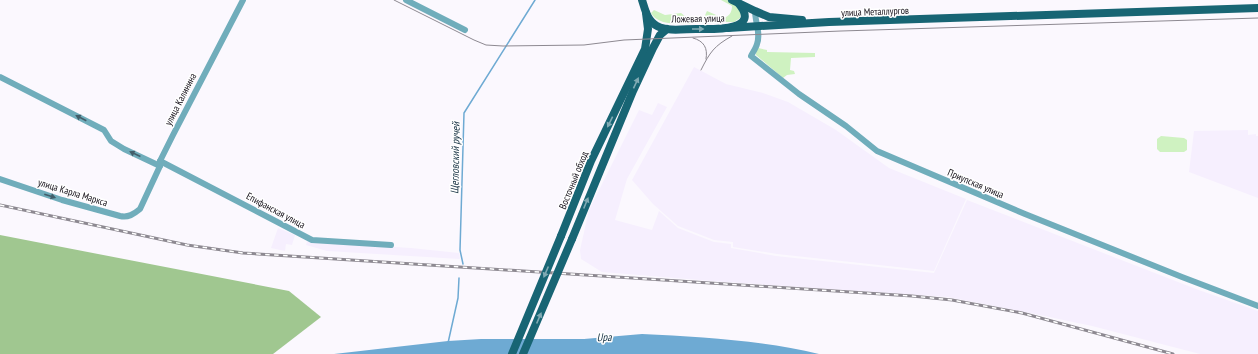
<svg xmlns="http://www.w3.org/2000/svg" width="1258" height="354" viewBox="0 0 1258 354" font-family="'PT Sans Narrow',sans-serif">
  <style>
    .built { fill: #f6effe }
    .green { fill: #cff2c1 }
    .forest { fill: #a0c790 }
    .water { fill: #6eaad3 }
    .lines { fill: none; stroke-linecap: round; stroke-linejoin: round }
    .stream { stroke: #6eaad3; stroke-width: 1.5 }
    .minor { stroke: #70adbb; stroke-width: 6 }
    .major { stroke: #186574; stroke-width: 8 }
    .tram { stroke: #8d8991; stroke-width: 1 }
    .rail-casing { stroke: #8d8991; stroke-width: 3 }
    .rail { stroke: #fff; stroke-width: 1.5; stroke-dasharray: 4.5; stroke-linecap: butt }
    .major-bridge { stroke: #186574; stroke-width: 8 }
    .oneway { fill: #80aab3 }
    .oneway2 { fill: #425e6a }
    .labels { text-anchor: middle; stroke-width: 3; stroke-linejoin: round; paint-order: stroke }
    .street-label { font-size: 10px; fill: #140f18; stroke: #fff }
    .water-label { font-size: 11px; font-style: italic; fill: #112d3e; stroke: #fff }
  </style>
  <rect width="100%" height="100%" fill="#fbf8fe"/>
  <g class="built">
    <path d="M694,67L726,84L763,93L788,102L836,130L889,168L966,199L934,271L777,254L733,247V242L714,240L678,226L653,204L632,180Z"/>
    <path d="M658,103L667,107L627,179L615,220L652,230L659,211L678,228L714,242L731,244V248L776,256L934,273L967,200L1196,289L1258,311V354H1200L1092,326L1035,314L948,297L712,281L602,272L581,259L580,250L589,210L639,110L652,115Z"/>
    <path d="M1248,130V135L1256,134V136H1258V198L1189,172L1194,131Z"/>
    <path d="M278,228L295,235L292,245L286,244L285,251L271,248Z"/>
    <path d="M308,239L314,242L411,248L459,253L460,259L327,251L306,245Z"/>
  </g>
  <g class="green">
    <path d="M721,0H727L739,6L741,12L740,18L734,22H707C703,19 705,15 707,11L723,18C729,17 732,12 732,6Z"/>
    <path d="M654,10L665,15L681,13L691,21L690,24C676,23 659,26 651,13Z"/>
    <path d="M758,48L767,50V52L815,53V57L791,58L790,70L794,71L795,74L787,75L783,78L756,55V52Z"/>
    <path d="M1161,136L1184,138L1187,140V150L1184,152H1160L1157,149V139Z"/>
  </g>
  <path class="forest" d="M0,235L289,291L321,317L273,354H0Z"/>
  <path class="water" d="M642,334C701,337 761,340 819,354H334L448,341L481,339H584Z"/>
  <g class="lines">
    <g class="stream">
      <path d="M463,264L460,250L464,113L535,0"/>
      <path d="M448,343L458,298L459,278"/>
    </g>
    <g class="minor">
      <path d="M406,0L465,30"/>
      <path d="M755,11C755,22 761,33 757,44C756,48 753,52 751,56L799,94L846,126L877,151L1025,214L1182,277L1258,306"/>
      <path d="M0,77L104,130L111,141L124,149L160,166"/>
      <path d="M160,161L312,240L391,245"/>
      <path d="M0,179L62,200L120,216C128,218 134,214 140,209L160,166V161L173,135L243,0"/>
    </g>
    <g class="major">
      <path d="M642,0C645,9 647,21 657,26C668,32 684,29 696,29C710,29 762,32 739,4"/>
      <path d="M732,0L755,11L769,17L802,20"/>
      <path d="M728,28L829,22L1258,8"/>
      <path d="M561,236L591,161L645,49L648,29L646,13"/>
      <path d="M572,239L633,91L653,48L660,35L667,29"/>
    </g>
    <g class="tram">
      <path d="M394,0L474,40L486,45L503,46L584,45L624,40L841,31L1258,18"/>
      <path d="M693,38C704,41 708,48 706,59"/>
      <path d="M701,70C710,52 714,46 732,36"/>
    </g>
    <defs>
      <path id="rail" d="M0,205L187,245L243,253L912,296L952,300L1022,313L1173,354"/>
    </defs>
    <use href="#rail" class="rail-casing"/>
    <use href="#rail" class="rail"/>
    <g class="major-bridge">
      <path d="M512,354L561,236"/>
      <path d="M523,354L572,239"/>
    </g>
  </g>
  <defs><path id="oneway-solid" d="M-6-.8H1V-3.2L6.5 0L1 3.2V.8H-6Z"/></defs>
  <g class="oneway">
    <use href="#oneway-solid" transform="translate(698 29)"/>
    <use href="#oneway-solid" transform="translate(636 83) rotate(-65)"/>
    <use href="#oneway-solid" transform="translate(610 122) rotate(116)"/>
    <use href="#oneway-solid" transform="translate(586 203) rotate(-68)"/>
    <use href="#oneway-solid" transform="translate(546 272) rotate(113)"/>
    <use href="#oneway-solid" transform="translate(539 318) rotate(-67)"/>
  </g>
  <g class="oneway2">
    <use href="#oneway-solid" transform="translate(81 118) rotate(-153)"/>
    <use href="#oneway-solid" transform="translate(135 154) rotate(-155)"/>
    <use href="#oneway-solid" transform="translate(50 196) rotate(18)"/>
  </g>
  <g class="labels">
    <g class="street-label">
      <text transform="translate(875 11) rotate(-2)" y="4">улица Металлургов</text>
      <text transform="translate(698 18) rotate(-1)" y="4">Ложевая улица</text>
      <text transform="translate(180 99) rotate(-63)" y="4">улица Калинина</text>
      <text transform="translate(573 180) rotate(-68)" y="4">Восточный обход</text>
      <text transform="translate(976 183) rotate(23)" y="4">Приупская улица</text>
      <text transform="translate(73 192) rotate(17)" y="4">улица Карла Маркса</text>
      <text transform="translate(276 210) rotate(28)" y="4">Епифанская улица</text>
    </g>
    <g class="water-label">
      <text transform="translate(455 158) rotate(-89)" y="4">Щегловский ручей</text>
      <text transform="translate(604 337) rotate(-2)" y="4">Upa</text>
    </g>
  </g>
</svg>
